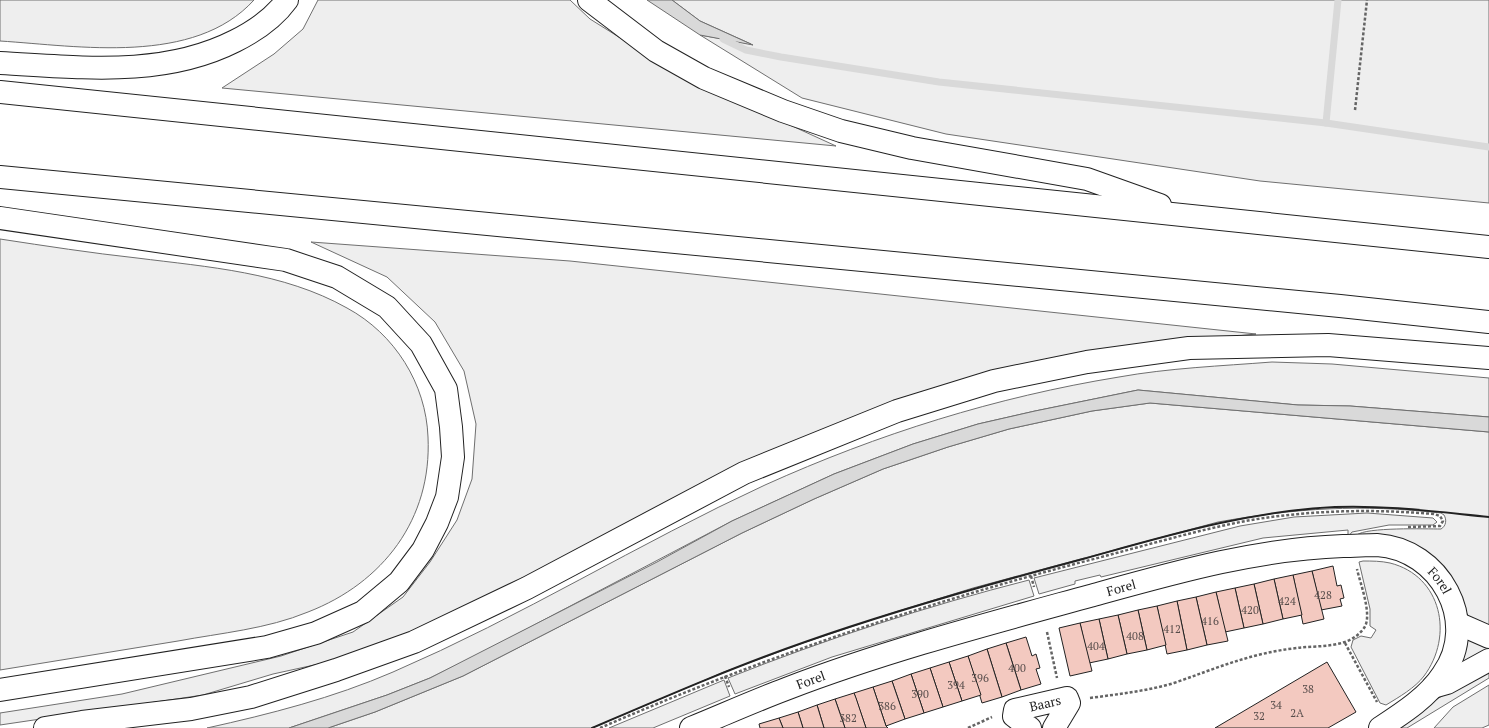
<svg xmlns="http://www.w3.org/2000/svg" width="1489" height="728" viewBox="0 0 1489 728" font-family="'PT Serif',serif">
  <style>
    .green { fill: #eee; stroke: #6f6f6f }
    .water { fill: #d9d9d9; stroke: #6f6f6f }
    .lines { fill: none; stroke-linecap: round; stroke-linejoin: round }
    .stream { stroke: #d9d9d9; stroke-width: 7 }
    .building { fill: #f3c9c0; stroke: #222 }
    .minor-casing { stroke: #222; stroke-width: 24 }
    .highway-casing { stroke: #222; stroke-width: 24 }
    .path { stroke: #646464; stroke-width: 2.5; stroke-dasharray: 3 2; stroke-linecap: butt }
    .minor { stroke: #fff; stroke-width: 22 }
    .highway { stroke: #fff; stroke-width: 22 }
    .wall { stroke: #222; stroke-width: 2 }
    .labels { text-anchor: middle; stroke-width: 3; stroke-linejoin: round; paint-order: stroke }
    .number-label { font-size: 11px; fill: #564c4a }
    .street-label { font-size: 13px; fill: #222; stroke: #fff }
  </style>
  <rect width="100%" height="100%" fill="#fff"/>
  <g class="green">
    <path d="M0,0H254C194,66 79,46 0,41Z"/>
    <path d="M318,0H570L590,19L678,74L836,146L222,88L274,54L303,29Z"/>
    <path d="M672,0H1489V203L1260,181L946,134L802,98L700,35L751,44L700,21Z"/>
    <path d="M0,239C46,246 91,253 137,258C208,267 283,272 347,308C395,334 426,384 428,437C432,519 383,583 308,612C267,629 221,633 178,641C119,651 59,660 0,670Z"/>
    <path d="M311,242L570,261L1256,334L1148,345L913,398L360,655L273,674L203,695L0,725V713L122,694L281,656L353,632L403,597L430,562L457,520L472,479L476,424L464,371L435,322L387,277Z"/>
    <path d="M1272,362L1332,364L1489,378V417L1350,406L1298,405L1138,390L1035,411L978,424L913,444L834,474L732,521L481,653L430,678L387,695L289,728H207C270,714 333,698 393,672C521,617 639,543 765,485C878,434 996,397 1119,377C1169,368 1221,366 1272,362Z"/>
    <path d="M1150,403L1489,432V632L1470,618L1465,611L1457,591L1357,535C1366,527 1426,529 1441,529C1446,526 1447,520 1444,515L1441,513C1361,504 1297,508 1218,522L973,588L889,614L803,643L724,672L592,728H328L375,712L463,676L742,533L814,499L883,469L948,447L1009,429L1092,411Z"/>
    <path d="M1367,513L1433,518L1437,522L1433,525H1389L1352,532L1348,537V530L1263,538L1101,577L1100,575L1075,581V584L1039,594L1034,578L1240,526L1294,517Z"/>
    <path d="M1363,561C1372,561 1381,561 1390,563C1442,576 1454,636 1424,676C1415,688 1399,697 1386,705L1380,703L1351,647L1353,640L1361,636L1371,638L1376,630L1370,626V609L1359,562Z"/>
    <path d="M1029,580L1034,596L832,657L735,694L728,678C826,639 927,606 1029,580Z"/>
    <path d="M1465,635L1489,646V652L1458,666Z"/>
    <path d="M1489,668V678L1407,728H1394L1432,702Z"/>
    <path d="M724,680L730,696L653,728H609Z"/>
    <path d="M1489,685V725L1482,728H1434L1453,707Z"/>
  </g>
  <g class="water">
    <path d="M647,0H672L700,21L753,45L700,35Z"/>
    <path d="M1138,390L1298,405L1350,406L1489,417V432L1150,403L1092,411L1009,429L948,447L883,469L814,499L742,533L463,676L375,712L328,728H289L387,695L430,678L657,562L732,521L834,474L913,444L978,424L1035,411Z"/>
  </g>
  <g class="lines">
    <g class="stream">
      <path d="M723,39L746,50L781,57L939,82L1326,123L1489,147"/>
      <path d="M1326,123L1338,0"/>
    </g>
  </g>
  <g class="building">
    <path d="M1333,566L1337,586L1341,585L1344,598L1340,599L1342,606L1321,610L1312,571Z"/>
    <path d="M1312,571L1324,619L1303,624L1293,575Z"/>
    <path d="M1293,575L1302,615L1283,619L1274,579Z"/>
    <path d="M1274,579L1283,619L1263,624L1254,584Z"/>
    <path d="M1254,584L1263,624L1244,628L1235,588Z"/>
    <path d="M1235,588L1244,628L1225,632L1216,592Z"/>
    <path d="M1216,592L1228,641L1207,645L1196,597Z"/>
    <path d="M1196,597L1207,645L1187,650L1177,601Z"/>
    <path d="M1177,601L1187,650L1167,654L1157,606Z"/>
    <path d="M1157,606L1166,645L1147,650L1138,610Z"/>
    <path d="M1138,610L1147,650L1127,654L1118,615Z"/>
    <path d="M1118,615L1127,654L1108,659L1099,619Z"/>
    <path d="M1099,619L1108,659L1089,663L1080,623Z"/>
    <path d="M1080,623L1092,671L1070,676L1059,628Z"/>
    <path d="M1026,637L1032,656L1036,654L1040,668L1036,669L1041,684L1021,690L1006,643Z"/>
    <path d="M1006,643L1021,690L1002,697L987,649Z"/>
    <path d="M987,649L1002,697L982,703L968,656Z"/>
    <path d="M968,656L981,695L962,701L949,662Z"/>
    <path d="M949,662L962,701L943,707L930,668Z"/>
    <path d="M1327,662L1356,712L1328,728H1215Z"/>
    <path d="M930,668L943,707L924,713L911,674Z"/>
    <path d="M911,674L924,713L905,719L892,681Z"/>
    <path d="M892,681L905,719L886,726L873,687Z"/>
    <path d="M873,687L886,726L888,728H866L854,693Z"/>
    <path d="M854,693L856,698L866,728H845L835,699Z"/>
    <path d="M835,699L845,728H824L817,705Z"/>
    <path d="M817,705L824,728H803L798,712Z"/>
    <path d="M798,712L803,728H783L779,718Z"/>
    <path d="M779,718L783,728H760L759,724Z"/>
  </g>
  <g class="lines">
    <defs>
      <g id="minor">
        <path d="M1457,623L1489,637"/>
        <path d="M1433,687L1447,683L1489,660"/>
        <path id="s1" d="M691,728C723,715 754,701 786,689C885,651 988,624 1090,596C1173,573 1256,549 1343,546C1354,546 1366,545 1377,545C1440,549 1480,622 1443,674C1428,697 1403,713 1380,728"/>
        <path id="s2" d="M1030,728L1014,716L1015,710L1067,698L1069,703L1054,728"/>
      </g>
      <g id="highway">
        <path d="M589,0L656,51L704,78L783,111L841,131L912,148L1087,179L1160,205"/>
        <path d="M0,63C79,67 162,78 235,41C255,31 274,18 287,0"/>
        <path d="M0,92L1489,247"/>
        <path d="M0,177L1340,306L1489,322"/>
        <path d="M0,218L286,260L337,277L387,307L421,344L446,389L451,427L453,457L447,497L437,523L423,550L399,582L363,612L316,633L267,647L0,690"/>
        <path d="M45,728L82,722L191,709L251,697L336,670L414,642L527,588L744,473L897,411L994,381L1087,362L1189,348L1328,345L1489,358"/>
      </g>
    </defs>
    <use href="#minor" class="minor-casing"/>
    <use href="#highway" class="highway-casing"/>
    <g class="path">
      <path d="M1355,110L1367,0"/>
      <path d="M1031,576L1034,587"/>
      <path d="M1047,632L1057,678"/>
      <path d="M1345,643L1377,702"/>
      <path d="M725,676L729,687"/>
      <path d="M1090,698C1119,694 1147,691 1174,683C1217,668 1251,653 1297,648C1320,645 1349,649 1364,628C1373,616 1360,583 1357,569"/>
      <path d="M600,728C759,659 919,605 1086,561C1141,547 1196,530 1251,520C1312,510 1373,509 1434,514L1440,516L1443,521L1440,526L1408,527"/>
      <path d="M968,728L992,717"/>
    </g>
    <use href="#minor" class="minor"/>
    <use href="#highway" class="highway"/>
    <path class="wall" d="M592,728C662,698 733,667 805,642C896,610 989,584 1083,559C1166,536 1248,511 1335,507C1386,505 1438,512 1489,517"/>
  </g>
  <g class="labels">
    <g class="number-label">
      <text x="1323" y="599">428</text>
      <text x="1287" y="605">424</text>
      <text x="1250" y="614">420</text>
      <text x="1210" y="625">416</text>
      <text x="1172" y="633">412</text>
      <text x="1135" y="640">408</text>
      <text x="1096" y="650">404</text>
      <text x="1017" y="672">400</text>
      <text x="980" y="682">396</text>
      <text x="956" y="689">394</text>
      <text x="1308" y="693">38</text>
      <text x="920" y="698">390</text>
      <text x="1276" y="709">34</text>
      <text x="887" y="710">386</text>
      <text x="1297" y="717">2A</text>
      <text x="1259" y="720">32</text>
      <text x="848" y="722">382</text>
    </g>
    <g class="street-label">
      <text dy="5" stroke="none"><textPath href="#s1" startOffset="788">Forel</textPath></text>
      <text dy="5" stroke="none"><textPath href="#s1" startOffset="453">Forel</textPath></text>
      <text dy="5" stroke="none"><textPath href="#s1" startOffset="129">Forel</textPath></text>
      <text dy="5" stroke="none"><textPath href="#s2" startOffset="57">Baars</textPath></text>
    </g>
  </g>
</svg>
